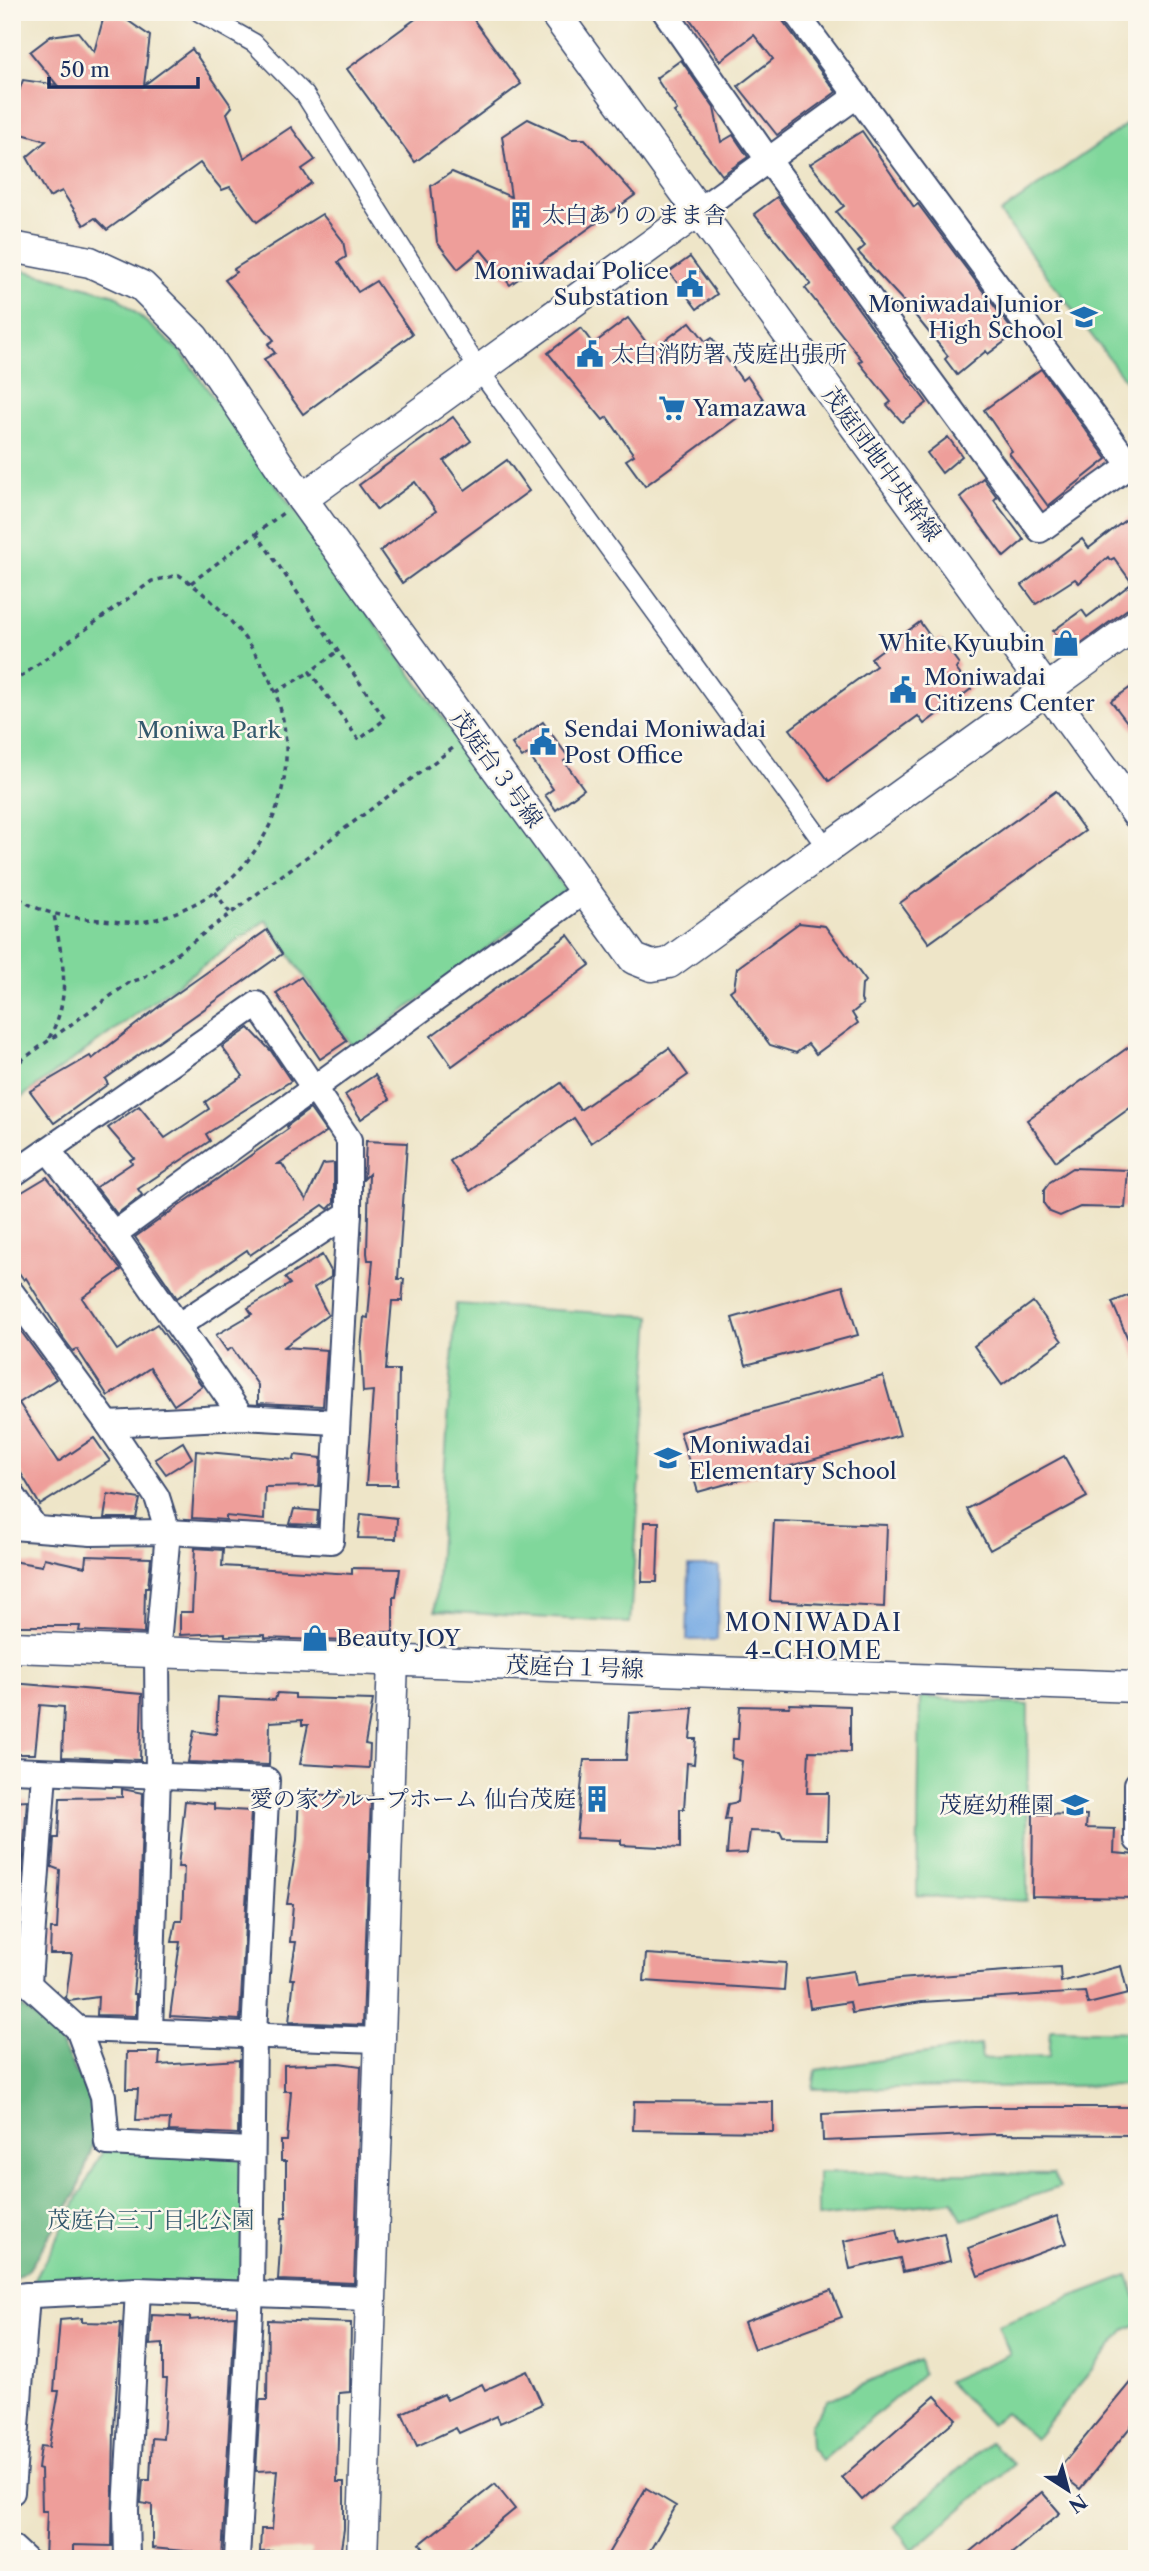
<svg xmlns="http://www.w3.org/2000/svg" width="1149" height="2571" viewBox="0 0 1149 2571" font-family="'Libre Caslon Text','Noto Serif JP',serif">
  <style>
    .green { fill: #80d79b; stroke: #4e837c; stroke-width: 2 }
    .forest { fill: #68b883; stroke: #427470; stroke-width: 2 }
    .water { fill: #77aae3; stroke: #496ca0; stroke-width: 2 }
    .building { fill: #ee9e9a }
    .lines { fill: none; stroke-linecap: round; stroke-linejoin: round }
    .pedestrian-casing { stroke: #3b4a6e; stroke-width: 21 }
    .minor-casing { stroke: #3b4a6e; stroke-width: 28 }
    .tertiary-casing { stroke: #3b4a6e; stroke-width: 33 }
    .path { stroke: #3b4a6e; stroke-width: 3.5; stroke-dasharray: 5 5; stroke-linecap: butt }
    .pedestrian { stroke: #fff; stroke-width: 18 }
    .minor { stroke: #fff; stroke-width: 24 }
    .tertiary { stroke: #fff; stroke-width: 30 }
    .labels { text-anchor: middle; stroke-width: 5; stroke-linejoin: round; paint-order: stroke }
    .poi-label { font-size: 23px; fill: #1b2f5e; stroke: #fbf7ec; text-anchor: start }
    .street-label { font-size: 23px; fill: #1b2f5e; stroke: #fbf7ec }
    .park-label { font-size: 23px; fill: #34596d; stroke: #fbf7ec }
    .neighbourhood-label { font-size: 24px; letter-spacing: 2px; fill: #1b2f5e; stroke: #fbf7ec }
  </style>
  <rect width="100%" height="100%" fill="#fbf7ec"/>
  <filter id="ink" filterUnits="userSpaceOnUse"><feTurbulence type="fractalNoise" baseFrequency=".0143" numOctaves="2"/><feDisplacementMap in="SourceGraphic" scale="14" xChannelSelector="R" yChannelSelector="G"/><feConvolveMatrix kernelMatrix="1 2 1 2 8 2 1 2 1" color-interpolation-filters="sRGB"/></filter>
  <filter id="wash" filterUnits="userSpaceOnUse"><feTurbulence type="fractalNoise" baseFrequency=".00686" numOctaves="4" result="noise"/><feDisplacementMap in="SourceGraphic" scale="28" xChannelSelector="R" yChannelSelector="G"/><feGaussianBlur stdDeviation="1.57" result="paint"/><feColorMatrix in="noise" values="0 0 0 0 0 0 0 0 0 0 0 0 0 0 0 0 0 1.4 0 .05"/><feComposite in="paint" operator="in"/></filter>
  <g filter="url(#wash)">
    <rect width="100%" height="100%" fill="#eee5c8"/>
    <g class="green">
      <path d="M1137,117V384L1131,388L1000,213Z"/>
      <path d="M12,267L115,295L181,352L565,889L354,1049L266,920L12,1104Z"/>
      <path d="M456,1304L651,1316L630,1623L435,1611Z"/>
      <path d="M920,1697L1028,1705L1027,1901L917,1896Z"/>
      <path d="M1051,2030L1137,2032V2085L813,2089L816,2070L980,2045L982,2059L1049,2057Z"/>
      <path d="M107,2143L251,2150V2292L27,2295Z"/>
      <path d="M818,2172L1053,2174L1060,2187L962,2220L953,2201L818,2217Z"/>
      <path d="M1128,2275L1137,2301V2324L1124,2330L1035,2439L1005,2412L991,2425L947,2381L1010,2354L998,2325Z"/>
      <path d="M919,2360L923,2374L822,2461L811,2448L810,2426L828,2400Z"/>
      <path d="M990,2442L1014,2464L912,2551L894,2526Z"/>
    </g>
    <path class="forest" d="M12,1999L54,2032L91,2099L94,2142L76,2194L29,2269L12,2280Z"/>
    <path class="water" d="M689,1566H719L717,1640H687Z"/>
    <g id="blocks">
      <g class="building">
        <path d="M425,12H468L521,84L415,162L347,69Z"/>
        <path d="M685,12H780L783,21L836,92L777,135L738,86L773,59L754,35L720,61Z"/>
        <path d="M104,16L124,18L150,36L144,85L192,49L232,107L227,113L244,158L291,127L315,160L302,169L311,183L257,222L230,187L222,190L200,163L107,230L95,218L84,225L62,191L49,197L27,157L46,141L12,131V111L23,80L57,85L30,52L51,36L78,32L94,52Z"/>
        <path d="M681,60L714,108L721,142L733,135L748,157L722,175L674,112L677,110L656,78Z"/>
        <path d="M528,119L571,139H585L635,195L510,285L481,250L458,269L437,242L431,186L452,172L511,197L502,136Z"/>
        <path d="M862,131L914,207L918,204L1015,334L988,354L986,351L957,375L945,359L948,356L906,304L858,252L865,246L836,212L844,206L810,164Z"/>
        <path d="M777,197L927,403L902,422L887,405L891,402L859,362L862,360L805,288L811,284L754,214Z"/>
        <path d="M322,214L343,241L346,257L338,262L358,292L376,281L412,334L303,414L264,359L275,353L268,344L274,340L225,280L236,272L234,269Z"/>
        <path d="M690,257L717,294L697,309L669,272Z"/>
        <path d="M628,318L652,350L690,322L706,342L712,338L742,380L747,376L763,399L645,486L626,460L634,455L607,417L603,420L548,353L581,328L593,344Z"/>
        <path d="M1041,369L1107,459L1048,506L1009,453L1012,451L984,410Z"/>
        <path d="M453,417L471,441L444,461L465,490L507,460L529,491L402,583L380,551L436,511L415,482L377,510L359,485Z"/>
        <path d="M948,437L962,456L942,473L927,453Z"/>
        <path d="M983,478L997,497L994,500L1024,540L1004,557L960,497Z"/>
        <path d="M1137,511V602L1069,652L1053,631L1082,610L1087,617L1132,583L1114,558L1110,560L1108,557L1079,583L1075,579L1036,604L1022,585L1082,539L1089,548Z"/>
        <path d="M920,622L935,643L940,638L959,664L956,669L971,689L924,724L918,716L829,781L790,729L876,666L871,658Z"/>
        <path d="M1137,683V735L1111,701Z"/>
        <path d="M543,722L569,758L564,761L584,789L556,810L545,795L553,789L528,754L522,758L512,744Z"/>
        <path d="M1056,791L1085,831L929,943L900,903Z"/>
        <path d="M799,923L825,926L866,981L862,984L861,1000L863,1004L852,1013L858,1023L816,1054L808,1044L796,1053L770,1045L730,991L734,988L737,968Z"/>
        <path d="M267,930L282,954L105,1079L108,1084L54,1123L30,1091L90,1056L92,1059L166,1001Z"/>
        <path d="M568,935L590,965L452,1066L431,1036Z"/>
        <path d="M301,977L347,1041L320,1059L276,993Z"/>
        <path d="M249,1028L271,1051L291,1081L206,1134L210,1141L138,1189L142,1195L117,1214L96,1187L132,1163L130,1160L134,1158L108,1128L139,1106L165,1138L209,1109L205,1102L243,1076L222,1047Z"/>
        <path d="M1137,1041V1103L1056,1161L1027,1120Z"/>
        <path d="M669,1048L688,1075L591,1143L574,1118L470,1191L450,1161L561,1083L580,1110Z"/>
        <path d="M375,1075L390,1099L361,1119L345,1095Z"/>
        <path d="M310,1109L326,1132L278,1164H282L306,1200L323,1164L334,1163V1203L328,1209L323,1205L250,1255L247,1250L177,1298L135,1237L288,1129L287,1126Z"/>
        <path d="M366,1141L407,1143L398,1279H404L402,1301H392L386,1370H399L397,1485H366L373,1391L363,1392L361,1349L364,1317L368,1318L373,1260H368L367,1253L369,1174L364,1179Z"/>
        <path d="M1072,1168L1128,1170L1125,1208L1080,1207L1060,1216L1050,1212L1044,1204V1190L1050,1182Z"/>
        <path d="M47,1177L121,1270L82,1298L117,1350L157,1324L202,1386L174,1405L150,1368L108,1396L77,1349L73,1351L64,1339L26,1278L24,1280L12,1263V1198Z"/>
        <path d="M322,1255L331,1271V1277L314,1288L328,1315L284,1347L327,1350L323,1406L258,1403V1385L232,1348L227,1351L216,1335L252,1314L248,1308L290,1284L285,1278Z"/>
        <path d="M843,1286L858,1335L746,1365L732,1318Z"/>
        <path d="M1137,1292V1360L1112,1302Z"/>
        <path d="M1033,1302L1062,1341L1002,1385L974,1346Z"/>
        <path d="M12,1319L56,1379L19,1403L58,1462L94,1438L110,1461L40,1505L12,1458Z"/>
        <path d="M883,1376L900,1435L698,1492L680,1432Z"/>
        <path d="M183,1442L192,1458L166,1474L155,1459Z"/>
        <path d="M196,1451L294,1460L295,1455L321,1458L319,1486L265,1487L264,1520L226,1516V1520L192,1518Z"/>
        <path d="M1064,1456L1087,1497L990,1550L967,1509Z"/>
        <path d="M108,1494L140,1499L136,1518H104Z"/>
        <path d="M294,1509L318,1511L317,1525L290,1524Z"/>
        <path d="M361,1514L397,1518L396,1539L358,1538Z"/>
        <path d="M774,1521L887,1525L884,1607L770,1601Z"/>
        <path d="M644,1522H659L657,1582H642Z"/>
        <path d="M195,1548L223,1550L222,1566L352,1574V1568L400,1569L396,1597H393V1632H379L375,1642L265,1638V1635L225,1636V1633L180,1635V1612H192Z"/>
        <path d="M86,1556L151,1558L148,1587H145L144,1634L79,1631L80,1626H12V1561L42,1566L44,1558L85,1567Z"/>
        <path d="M12,1683L142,1694L140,1760L62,1757L64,1707L40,1705L35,1754H12Z"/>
        <path d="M277,1693L295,1694V1698L373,1700L365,1744L370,1745L369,1768L300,1764L308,1725H302V1720L270,1722L269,1765L188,1762L194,1731L216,1734L218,1697L275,1700Z"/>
        <path d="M790,1704L850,1706V1752L809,1751L807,1793H828L827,1839L783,1838L780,1832L750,1831L747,1853L727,1854L730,1819L725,1820L728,1804L738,1802L742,1761L732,1758L733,1739H738L740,1706L789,1707Z"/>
        <path d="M693,1708L690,1739H696L694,1764L687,1763L684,1809H680V1848L621,1845V1840L576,1838L584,1760H626L629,1713Z"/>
        <path d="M122,1789L143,1793L138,1940L133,1994H136V2016L97,2015L98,1997L69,2001L66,1998L72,1954H50L51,1929H57L60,1870L52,1867L54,1838H58L60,1798L122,1797Z"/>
        <path d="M299,1794L326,1795V1798L371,1797L363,2025L289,2022L294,1979H290L296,1942H290L293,1904H287L297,1840Z"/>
        <path d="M27,1800L22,1873L12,1872V1801Z"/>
        <path d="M185,1801L214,1804V1809L251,1811L240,2020L170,2016L180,1942H172L176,1921H182L184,1867H178Z"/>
        <path d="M1033,1814L1087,1815L1086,1828L1115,1829L1114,1853L1137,1855V1898L1032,1896Z"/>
        <path d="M646,1954L786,1963L784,1990L644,1981Z"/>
        <path d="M1121,1966L1128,1994L1088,2004L1085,1992L922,2002L852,2013L850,2002L810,2008L806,1978L854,1971L856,1985L899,1979L1060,1967L1061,1982Z"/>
        <path d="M127,2052H160L159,2065L239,2060L238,2134L169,2131L170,2119L136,2120L138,2089H126Z"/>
        <path d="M339,2063L361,2066L354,2283L278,2280L282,2218H286V2161H281V2141H287L291,2091H284V2065Z"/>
        <path d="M634,2101L773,2102V2132L633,2130Z"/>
        <path d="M1135,2107V2135L997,2134L823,2141L822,2114L975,2107Z"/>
        <path d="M1057,2216L1067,2243L978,2276L968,2248Z"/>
        <path d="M896,2230L899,2243L944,2233L950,2261L903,2272L900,2258L850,2269L844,2241Z"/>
        <path d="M831,2290L842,2317L754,2349L744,2322Z"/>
        <path d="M152,2315L190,2317V2320L235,2316L222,2559H193L194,2552L152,2548V2505L141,2503L143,2480H150L152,2438L163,2439L167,2379H163V2344L150,2345Z"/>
        <path d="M82,2318V2322L121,2323L114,2427L112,2546L73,2545V2559H45L47,2511H42L41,2470L38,2469L41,2446L49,2447L59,2391H54L60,2320Z"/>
        <path d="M268,2320L351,2323L350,2392L339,2393L337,2482H344V2529L340,2555H311V2549L260,2552L261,2529H272L277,2470L256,2471L260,2400H267Z"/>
        <path d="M527,2371L542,2404L500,2423L497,2416L459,2433L456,2428L417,2446L402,2413L444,2394L447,2400L482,2384L485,2390Z"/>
        <path d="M1137,2374V2419L1080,2489L1057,2471Z"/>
        <path d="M935,2396L956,2419L862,2500L842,2477Z"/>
        <path d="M495,2484L515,2509L454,2559H432L420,2544Z"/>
        <path d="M646,2488L676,2506L645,2559H605Z"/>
        <path d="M1042,2492L1060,2513L1005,2559H961Z"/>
      </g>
    </g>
  </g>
  <g filter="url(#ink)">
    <use href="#blocks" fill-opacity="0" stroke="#3b4a6e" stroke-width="2"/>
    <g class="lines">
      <defs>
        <path id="pedestrian" d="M199,12L254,43L305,95L479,370L827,848"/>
        <g id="minor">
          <path d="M665,12L769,161L1040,530L1137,460"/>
          <path d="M795,12L1130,465"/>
          <path d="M698,211L855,97"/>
          <path d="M48,1150L114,1234L242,1417"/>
          <path d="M12,1175L257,1004L349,1140V1213L331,1541L168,1532L91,1533L12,1527"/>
          <path d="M114,1234L584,891"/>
          <path d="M12,1293L108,1424L157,1497L168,1532L157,1655L158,1775L150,2030"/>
          <path d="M179,1325L349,1213"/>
          <path d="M108,1424L242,1417L336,1422"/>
          <path d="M12,1494L34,1526"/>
          <path d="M12,1770L267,1780L254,2034L251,2292L237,2559"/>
          <path d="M1137,1784V1840"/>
          <path d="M12,1969L78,2029L103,2096L107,2143L251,2150"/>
          <path d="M29,1982L44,1773"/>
          <path d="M78,2029L378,2040"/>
          <path d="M12,2296L138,2290L368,2298"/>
          <path d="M12,2492L27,2295"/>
          <path d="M12,2547L25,2559"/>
          <path d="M127,2559L126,2510L138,2290"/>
        </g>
        <g id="tertiary">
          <path d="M554,12L1137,814"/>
          <path d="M12,247L90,262L142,286L194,338L302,499L634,959L652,966L669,963L1137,624"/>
          <path d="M302,499L698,211"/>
          <path d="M12,1647L1137,1687"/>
          <path d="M362,2559L393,1660"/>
        </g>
      </defs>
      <use href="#pedestrian" class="pedestrian-casing"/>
      <use href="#minor" class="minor-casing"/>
      <use href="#tertiary" class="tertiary-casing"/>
      <g class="path">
        <path d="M256,533L385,719L359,740L310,672L338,651"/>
        <path d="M191,583L283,513"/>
        <path d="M12,683L152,581L179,575C219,602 257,646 275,692C306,773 270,865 194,904C178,912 157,921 138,922C126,923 113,921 101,920C69,918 38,914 12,893"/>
        <path d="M276,692L310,672"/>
        <path d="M215,892L230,913"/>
        <path d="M49,1038C73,995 62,960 54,915"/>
        <path d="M12,1067L130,982L144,978L453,748"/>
      </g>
      <use href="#pedestrian" class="pedestrian"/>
      <use href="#minor" class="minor"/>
      <use href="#tertiary" class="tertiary"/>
    </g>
  </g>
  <defs>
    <symbol id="building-bare" viewBox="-9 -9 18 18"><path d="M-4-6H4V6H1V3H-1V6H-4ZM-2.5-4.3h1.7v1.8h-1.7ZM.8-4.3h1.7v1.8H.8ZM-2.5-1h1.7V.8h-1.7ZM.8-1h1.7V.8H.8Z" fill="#1f6fb2" stroke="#fbf7ec" stroke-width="2.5" paint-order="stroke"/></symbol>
    <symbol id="civic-bare" viewBox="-9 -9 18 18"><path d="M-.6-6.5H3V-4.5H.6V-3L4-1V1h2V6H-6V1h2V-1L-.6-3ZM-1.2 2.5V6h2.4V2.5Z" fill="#1f6fb2" stroke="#fbf7ec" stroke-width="2.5" paint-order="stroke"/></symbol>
    <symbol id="school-bare" viewBox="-9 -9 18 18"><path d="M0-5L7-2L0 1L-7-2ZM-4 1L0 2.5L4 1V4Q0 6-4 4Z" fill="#1f6fb2" stroke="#fbf7ec" stroke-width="2.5" paint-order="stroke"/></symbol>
    <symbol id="supermarket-bare" viewBox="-9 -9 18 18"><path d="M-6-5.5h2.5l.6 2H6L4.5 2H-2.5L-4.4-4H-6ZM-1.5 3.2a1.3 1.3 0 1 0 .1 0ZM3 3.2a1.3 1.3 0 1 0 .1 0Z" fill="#1f6fb2" stroke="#fbf7ec" stroke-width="2.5" paint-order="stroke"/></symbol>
    <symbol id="shop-bare" viewBox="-9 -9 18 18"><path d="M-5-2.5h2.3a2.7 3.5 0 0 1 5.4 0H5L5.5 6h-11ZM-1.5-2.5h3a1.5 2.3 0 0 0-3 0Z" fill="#1f6fb2" stroke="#fbf7ec" stroke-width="2.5" paint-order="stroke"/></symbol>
  </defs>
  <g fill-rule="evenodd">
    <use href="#building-bare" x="502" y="196" width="38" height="38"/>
    <use href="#civic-bare" x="671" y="265" width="38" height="38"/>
    <use href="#school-bare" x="1065" y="298" width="38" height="38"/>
    <use href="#civic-bare" x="571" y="335" width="38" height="38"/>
    <use href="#supermarket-bare" x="653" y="389" width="38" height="38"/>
    <use href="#shop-bare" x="1047" y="624" width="38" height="38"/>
    <use href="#civic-bare" x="884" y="671" width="38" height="38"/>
    <use href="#civic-bare" x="524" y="723" width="38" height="38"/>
    <use href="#school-bare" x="649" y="1439" width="38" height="38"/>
    <use href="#shop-bare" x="296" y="1619" width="38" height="38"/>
    <use href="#building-bare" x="578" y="1780" width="38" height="38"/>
    <use href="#school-bare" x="1056" y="1786" width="38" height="38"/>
  </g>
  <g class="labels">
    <g class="poi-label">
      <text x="542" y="223">太白ありのまま舎</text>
      <text x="669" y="279" text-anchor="end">Moniwadai Police<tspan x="669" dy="26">Substation</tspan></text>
      <text x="1063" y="312" text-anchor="end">Moniwadai Junior<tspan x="1063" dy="26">High School</tspan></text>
      <text x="611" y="362">太白消防署 茂庭出張所</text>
      <text x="693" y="416">Yamazawa</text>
      <text x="1045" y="651" text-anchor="end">White Kyuubin</text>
      <text x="924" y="685">Moniwadai<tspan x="924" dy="26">Citizens Center</tspan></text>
      <text x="564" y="737">Sendai Moniwadai<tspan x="564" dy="26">Post Office</tspan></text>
      <text x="689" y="1453">Moniwadai<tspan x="689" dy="26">Elementary School</tspan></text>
      <text x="336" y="1646">Beauty JOY</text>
      <text x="576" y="1807" text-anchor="end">愛の家グループホーム 仙台茂庭</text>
      <text x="1054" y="1813" text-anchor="end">茂庭幼稚園</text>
    </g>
    <g class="street-label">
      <text transform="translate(882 464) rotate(54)" y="8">茂庭団地中央幹線</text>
      <text transform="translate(497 769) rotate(54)" y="8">茂庭台３号線</text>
      <text transform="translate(575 1667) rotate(2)" y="8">茂庭台１号線</text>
    </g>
    <g class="park-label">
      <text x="209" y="738">Moniwa Park</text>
      <text x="151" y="2228">茂庭台三丁目北公園</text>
    </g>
    <g class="neighbourhood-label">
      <text x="814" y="1631">MONIWADAI<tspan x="814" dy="28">4-CHOME</tspan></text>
    </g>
  </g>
  <rect width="1149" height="2571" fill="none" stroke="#fbf7ec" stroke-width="42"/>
  <g transform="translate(1068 2490) rotate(144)" stroke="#fbf7ec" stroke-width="5" paint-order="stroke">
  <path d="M0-5L12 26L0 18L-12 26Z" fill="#1b2f5e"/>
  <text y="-10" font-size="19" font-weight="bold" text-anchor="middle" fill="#1b2f5e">N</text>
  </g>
  <path d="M49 77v10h149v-10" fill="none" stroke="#1b2f5e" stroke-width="3.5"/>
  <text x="60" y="77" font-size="21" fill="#1b2f5e" stroke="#fbf7ec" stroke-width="5" paint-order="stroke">50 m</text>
</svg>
